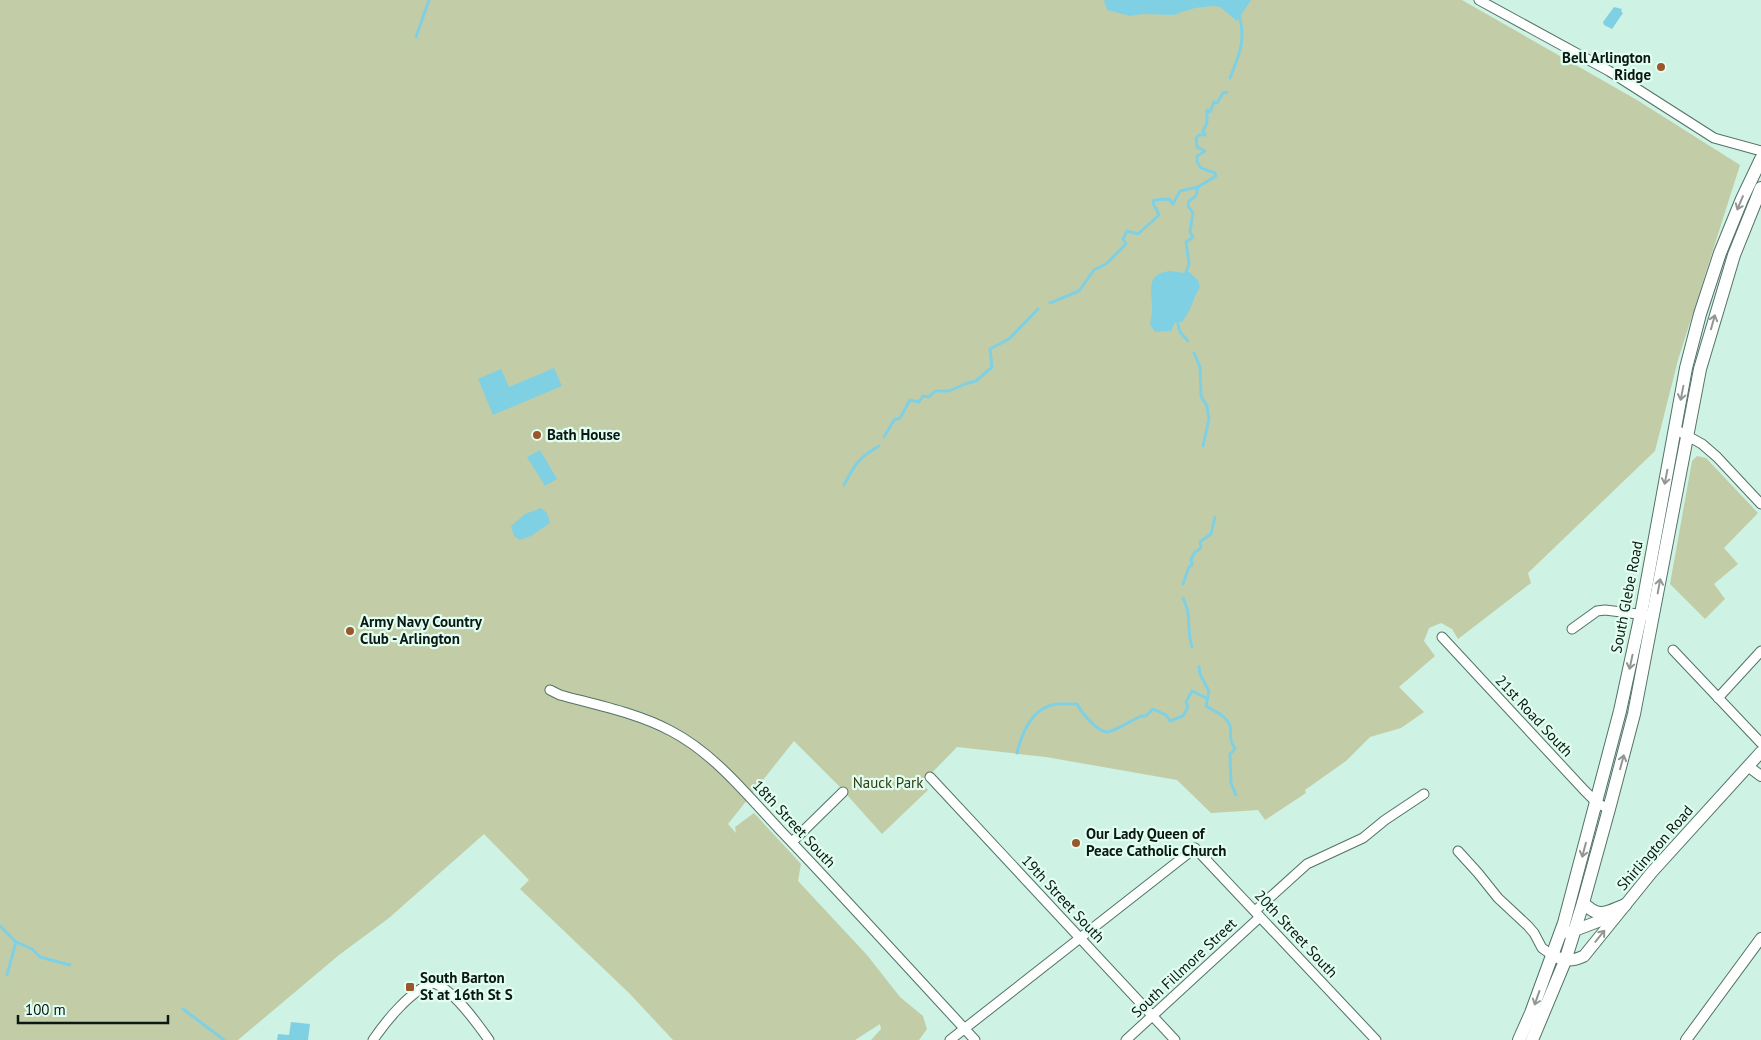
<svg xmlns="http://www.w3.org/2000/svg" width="1761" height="1040" viewBox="0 0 1761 1040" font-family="'PT Sans',sans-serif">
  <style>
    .green { fill: #c2cda8 }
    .water { fill: #80d0e3 }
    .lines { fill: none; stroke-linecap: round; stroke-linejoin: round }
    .stream { stroke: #80d0e3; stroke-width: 3 }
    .minor-casing { stroke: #527265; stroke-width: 11 }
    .tertiary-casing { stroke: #527265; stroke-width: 12 }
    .secondary-casing { stroke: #527265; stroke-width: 13 }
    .primary-casing { stroke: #527265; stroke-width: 14 }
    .minor { stroke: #fff; stroke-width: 9 }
    .tertiary { stroke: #fff; stroke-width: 10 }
    .secondary { stroke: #fff; stroke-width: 11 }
    .primary { stroke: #fff; stroke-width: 12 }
    .oneway { stroke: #919794 }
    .poi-dot { fill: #9b562a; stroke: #e1fef1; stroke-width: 2 }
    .labels { text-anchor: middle; stroke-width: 4.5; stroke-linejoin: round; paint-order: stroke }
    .poi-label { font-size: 15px; font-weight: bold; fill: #0a1712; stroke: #e1fef1; text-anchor: start }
    .street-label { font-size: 15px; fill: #0a1712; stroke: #e1fef1 }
    .park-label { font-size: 15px; fill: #303a0c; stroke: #e1fef1 }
  </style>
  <rect width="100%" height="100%" fill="#cef2e3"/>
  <g class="green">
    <path d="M0,0H1462L1637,100L1740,165L1678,360L1655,451L1528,573L1531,583L1458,639L1452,629L1441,623L1429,628L1424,641L1435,656L1399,687L1424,712L1401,728L1370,737L1346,761L1305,790L1306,793L1265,820L1258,810L1211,813L1177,780L1046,757L957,747L922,783L928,790L882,834L839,786L794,741L728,824L736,833L735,827L754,813L801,864L798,881L867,955L900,997L923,1016L927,1029L919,1040H871L881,1029L880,1024L855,1040H673L629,993L520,889L529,880L484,834L389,918L339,955L238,1040H0Z"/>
    <path d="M1697,456L1706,458L1758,513L1724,548L1738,564L1714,584L1725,599L1705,619L1670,584L1692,461Z"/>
  </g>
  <g class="water">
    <path d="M1104,0H1251L1237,21L1220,7L1213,6L1195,8L1173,15L1143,14L1130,16L1107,10Z"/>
    <path d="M1614,7L1622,9L1621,11L1623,13L1612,29L1604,25L1603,22Z"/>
    <path d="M1170,271L1184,273L1188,271L1198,280L1200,287C1192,300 1192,310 1182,322L1175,323L1171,331L1155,332L1150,324C1151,319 1152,313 1152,308C1152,290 1145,274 1170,271Z"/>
    <path d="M554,368L562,386L493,415L478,379L501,369L509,387Z"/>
    <path d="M540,450L557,479L545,486L527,457Z"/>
    <path d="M541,508L547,513L550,523L531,536L520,540L514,536L511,526L525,514Z"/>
    <path d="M291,1022L310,1024L308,1040H277L278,1034L289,1035Z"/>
  </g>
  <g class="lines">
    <g class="stream">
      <path d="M416,37L429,0"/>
      <path d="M1230,78C1240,53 1246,41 1239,14"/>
      <path d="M1185,275L1189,264L1186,242L1193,237L1190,232L1193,213L1188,206L1189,201L1196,196L1198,187L1216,176L1215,173L1201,168L1197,162V156L1205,151L1197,147L1196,138L1199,135H1205L1203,131L1207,123V110L1210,112L1214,102L1217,103L1223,93L1227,92"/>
      <path d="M1050,303L1079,291L1094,270L1106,264L1126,244L1123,239L1127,231L1138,234L1159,215L1153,203L1154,200L1169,199L1173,204L1180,191L1198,187"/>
      <path d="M1177,320L1180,332L1188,341"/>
      <path d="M1194,353L1200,367L1201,396L1207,406L1209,419L1203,446"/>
      <path d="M884,437L894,420L900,418L910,400L919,402L923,396L929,397L935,391H949L965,384L976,381L992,367L990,349L1009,339L1038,309"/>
      <path d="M844,485C855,464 858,458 879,446"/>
      <path d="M1183,584L1189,567L1192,565L1191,559L1195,552L1201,548L1200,542L1211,534L1215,517"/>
      <path d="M1183,598C1192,615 1186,628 1192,647"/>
      <path d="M1199,667L1200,674L1209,691L1206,706C1214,711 1227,716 1230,726C1232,738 1228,736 1235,749L1230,754L1231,783L1236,795"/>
      <path d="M1017,753C1022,732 1032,707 1057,704C1063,704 1070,704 1077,704C1081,712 1098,733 1108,732C1117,730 1132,720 1141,716H1146L1153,709L1166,715L1170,721L1183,716L1188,707L1186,702L1192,691L1208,699"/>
      <path d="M0,926L16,942L32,949L40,957L70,965"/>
      <path d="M7,975L16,942"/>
      <path d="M183,1009L224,1040"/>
    </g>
    <defs>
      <g id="minor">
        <path d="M1479,0L1609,71L1714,138L1761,151"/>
        <path d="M1675,429L1702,444L1717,457L1761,504"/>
        <path d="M1572,629L1597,611L1605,610L1646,615"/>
        <path d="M1442,637L1584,790L1597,803L1609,809"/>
        <path d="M1673,650L1761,743"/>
        <path d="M550,690L560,695C597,705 637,713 671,731C715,754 747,795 780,830C846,899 910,970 975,1040"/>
        <path d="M1718,698L1761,651"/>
        <path d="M930,777L1175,1040"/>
        <path d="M792,842L843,792"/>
        <path d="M1458,851L1478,873L1498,898L1528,926L1534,933L1542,948L1552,955"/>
        <path d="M1255,911L1307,864L1363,838L1385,820L1424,794"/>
        <path d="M373,1040C386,1021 411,990 433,983C452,988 477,1023 489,1040"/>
        <path d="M950,1040L1195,848L1376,1040"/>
        <path d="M1126,1040L1260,917"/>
      </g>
      <g id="tertiary">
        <path d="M1749,767L1761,776"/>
        <path d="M1686,1040L1761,938"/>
      </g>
      <g id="secondary">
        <path d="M1568,933L1607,918L1615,912"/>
        <path d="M1552,955C1565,961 1571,962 1584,956L1652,872L1761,752"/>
      </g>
      <g id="primary">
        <path d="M1583,903C1600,919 1605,913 1625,905"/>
        <path d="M1519,1040L1531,1013L1564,923L1620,711L1641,614L1686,368L1700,314L1720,253L1742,199L1761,159"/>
        <path d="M1532,1040L1565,961L1583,903L1609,809L1634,714L1700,369L1734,255L1761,188"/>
      </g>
    </defs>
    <use href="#minor" class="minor-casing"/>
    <use href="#tertiary" class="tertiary-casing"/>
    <use href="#secondary" class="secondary-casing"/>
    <use href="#primary" class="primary-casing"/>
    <use href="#minor" class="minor"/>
    <use href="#tertiary" class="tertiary"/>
    <use href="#secondary" class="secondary"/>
    <use href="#primary" class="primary"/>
  </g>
  <defs><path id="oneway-shaft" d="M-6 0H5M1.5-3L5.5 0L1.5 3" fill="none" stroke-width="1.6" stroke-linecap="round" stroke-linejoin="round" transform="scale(1.25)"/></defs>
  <g class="oneway">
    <use href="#oneway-shaft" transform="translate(1740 203) rotate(113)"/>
    <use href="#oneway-shaft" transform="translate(1713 322) rotate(-74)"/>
    <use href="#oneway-shaft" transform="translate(1682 393) rotate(101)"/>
    <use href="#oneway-shaft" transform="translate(1666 477) rotate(101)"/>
    <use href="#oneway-shaft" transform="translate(1659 586) rotate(-80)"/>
    <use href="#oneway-shaft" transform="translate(1631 662) rotate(102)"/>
    <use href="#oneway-shaft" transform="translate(1622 762) rotate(-75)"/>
    <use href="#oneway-shaft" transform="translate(1584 850) rotate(105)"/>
    <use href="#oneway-shaft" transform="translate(1600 936) rotate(-51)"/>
    <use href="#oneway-shaft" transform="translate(1537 998) rotate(109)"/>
  </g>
  <g class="poi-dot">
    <circle cx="1661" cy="67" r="5"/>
    <circle cx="537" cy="435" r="5"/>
    <circle cx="350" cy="631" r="5"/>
    <circle cx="1076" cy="843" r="5"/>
    <rect x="405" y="982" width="10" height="10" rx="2.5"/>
  </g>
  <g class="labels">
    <g class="poi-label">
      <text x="1651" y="63" text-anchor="end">Bell Arlington<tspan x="1651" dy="17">Ridge</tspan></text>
      <text x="547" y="440">Bath House</text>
      <text x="360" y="627">Army Navy Country<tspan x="360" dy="17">Club - Arlington</tspan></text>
      <text x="1086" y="839">Our Lady Queen of<tspan x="1086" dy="17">Peace Catholic Church</tspan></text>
      <text x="420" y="983">South Barton<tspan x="420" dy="17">St at 16th St S</tspan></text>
    </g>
    <g class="street-label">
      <text transform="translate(1627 597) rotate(-79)" y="5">South Glebe Road</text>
      <text transform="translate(1534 716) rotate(47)" y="5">21st Road South</text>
      <text transform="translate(794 824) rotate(47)" y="5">18th Street South</text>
      <text transform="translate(1655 848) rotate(-49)" y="5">Shirlington Road</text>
      <text transform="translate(1063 899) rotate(47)" y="5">19th Street South</text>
      <text transform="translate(1296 934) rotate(47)" y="5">20th Street South</text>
      <text transform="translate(1184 968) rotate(-43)" y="5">South Fillmore Street</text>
    </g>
    <g class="park-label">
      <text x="888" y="788">Nauck Park</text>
    </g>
  </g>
  <path d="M18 1015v8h150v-8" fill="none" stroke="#0a1712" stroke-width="2.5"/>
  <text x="25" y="1015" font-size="15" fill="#0a1712" stroke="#e1fef1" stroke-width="4" paint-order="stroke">100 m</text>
</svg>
